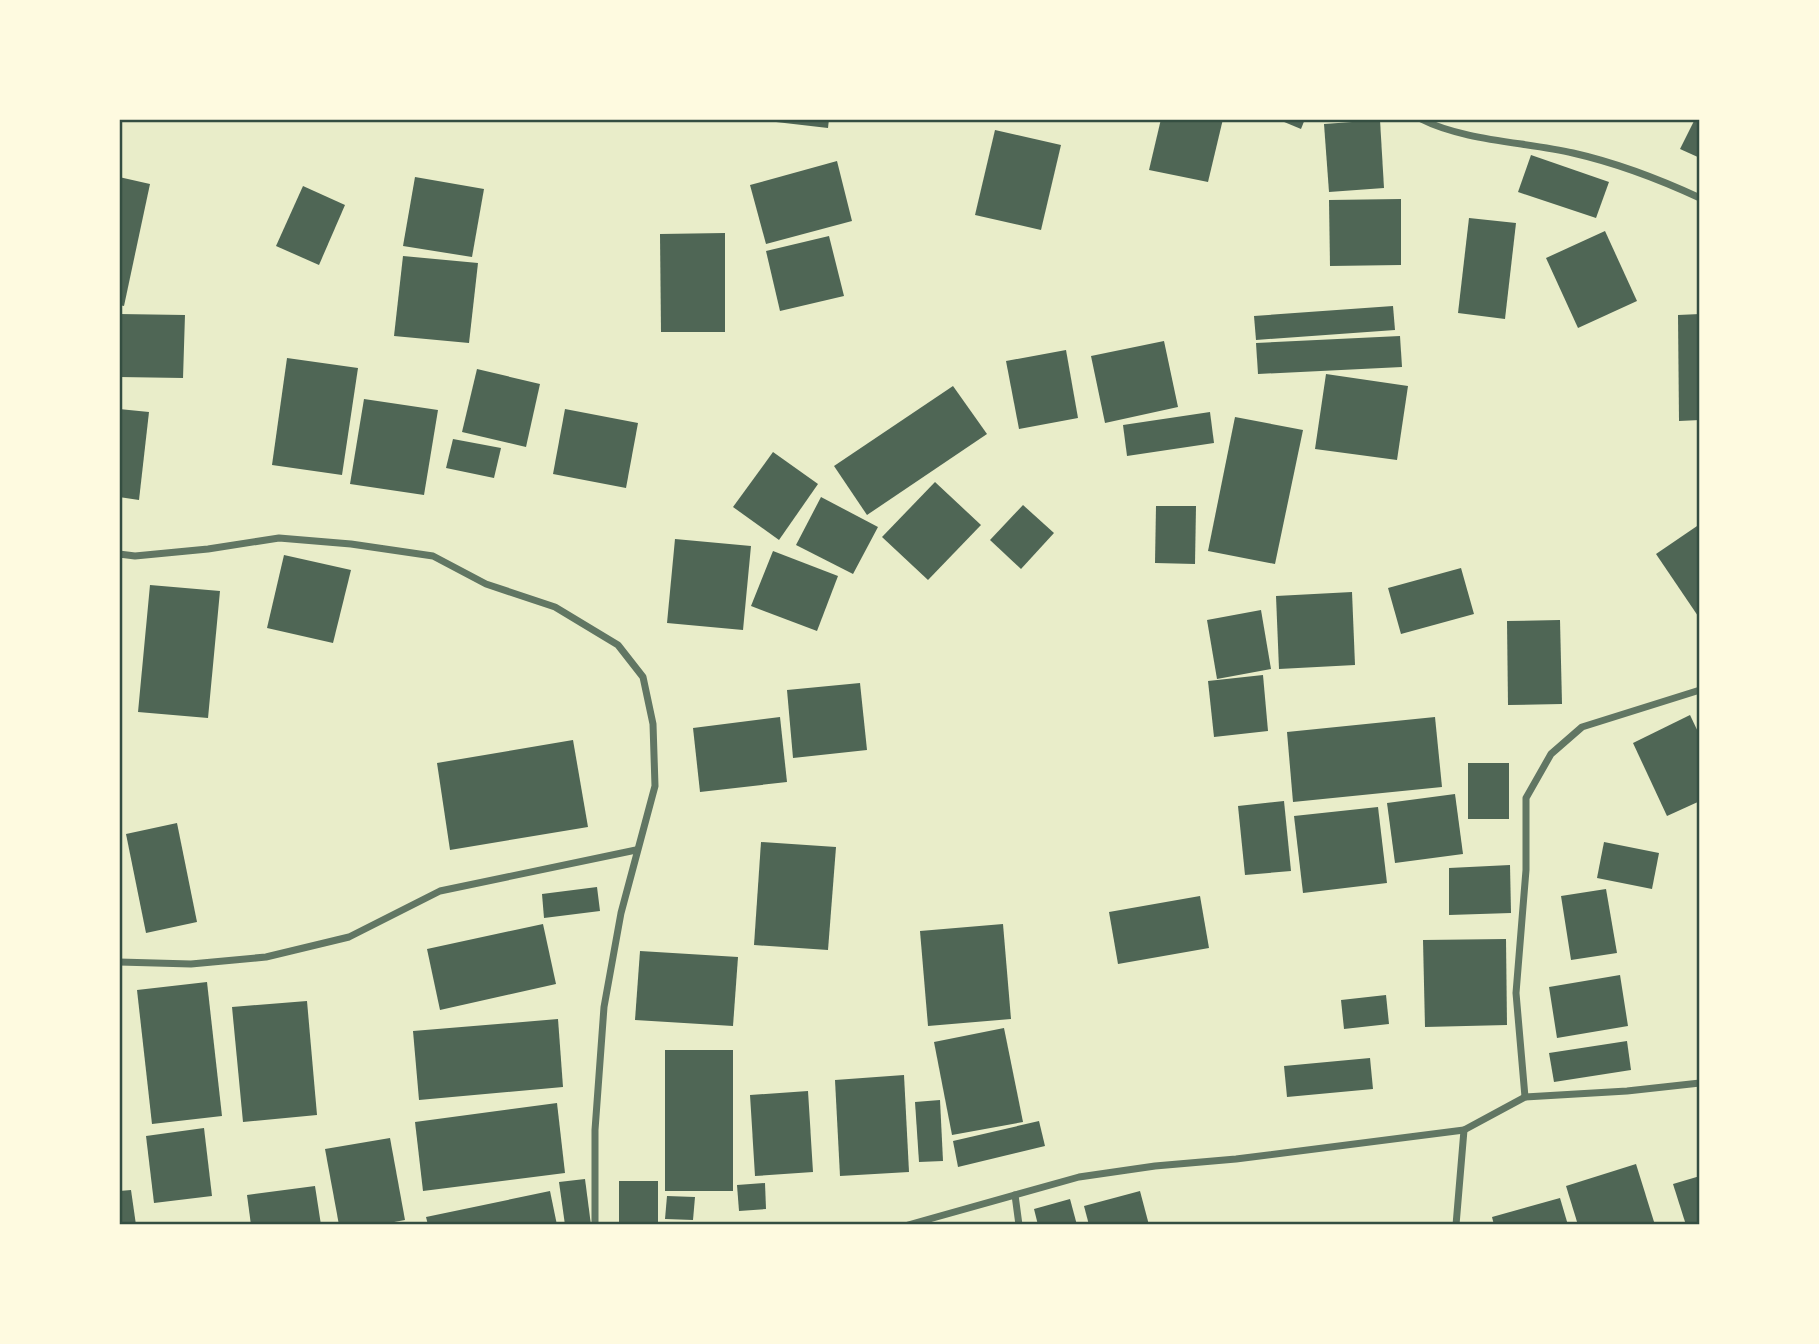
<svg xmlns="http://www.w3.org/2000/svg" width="1819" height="1344" viewBox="0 0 1819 1344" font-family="'Roboto Serif',serif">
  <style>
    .building { fill: #4f6655 }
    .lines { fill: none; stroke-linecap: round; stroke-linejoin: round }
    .minor { stroke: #617663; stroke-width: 7 }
    .neatline { fill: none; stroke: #344e41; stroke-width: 2.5 }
  </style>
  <rect width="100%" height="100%" fill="#e9edc9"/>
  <g class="building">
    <path d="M777,119H829L828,128L776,122Z"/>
    <path d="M1161,119H1223L1208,182L1149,170Z"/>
    <path d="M1277,119H1305L1301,129Z"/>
    <path d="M1695,119H1700V158L1680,149Z"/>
    <path d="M1380,120L1384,188L1329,192L1324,124Z"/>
    <path d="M995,130L1061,145L1041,230L975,215Z"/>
    <path d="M1531,155L1609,182L1596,218L1518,192Z"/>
    <path d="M837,161L852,221L766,244L750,185Z"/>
    <path d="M119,177L150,184L124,306L119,305Z"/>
    <path d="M415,177L484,189L472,257L403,246Z"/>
    <path d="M303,186L345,205L319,265L276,246Z"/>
    <path d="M1401,199V265L1330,266L1329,200Z"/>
    <path d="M1469,218L1516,223L1505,319L1458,313Z"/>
    <path d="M1605,231L1637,301L1578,328L1546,258Z"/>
    <path d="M725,233V332H661L660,234Z"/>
    <path d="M829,236L844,296L780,311L766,251Z"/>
    <path d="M403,256L478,263L469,343L394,336Z"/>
    <path d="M1393,306L1395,330L1256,340L1254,316Z"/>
    <path d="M119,314L185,315L183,378L119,377Z"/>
    <path d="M1700,314V420L1679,421L1678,315Z"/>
    <path d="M1400,336L1402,367L1258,374L1256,343Z"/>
    <path d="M1164,341L1178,407L1105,423L1091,356Z"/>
    <path d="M1066,350L1078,418L1019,429L1006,361Z"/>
    <path d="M287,358L358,368L342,475L272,465Z"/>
    <path d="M477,369L540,384L526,447L462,432Z"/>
    <path d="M1326,374L1408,386L1397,460L1315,449Z"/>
    <path d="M953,386L987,434L867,515L834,466Z"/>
    <path d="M364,399L438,410L424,495L350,484Z"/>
    <path d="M119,409L149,412L139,500L119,497Z"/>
    <path d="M565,409L638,423L626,488L553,474Z"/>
    <path d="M1210,412L1214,443L1127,456L1123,425Z"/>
    <path d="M1235,417L1303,430L1275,564L1208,551Z"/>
    <path d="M453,439L501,448L494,478L446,468Z"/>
    <path d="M773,452L818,484L779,540L733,507Z"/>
    <path d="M935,482L981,525L928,580L882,537Z"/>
    <path d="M821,497L878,527L853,574L796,545Z"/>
    <path d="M1023,505L1054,533L1021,569L990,540Z"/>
    <path d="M1156,506H1196L1195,564L1155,563Z"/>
    <path d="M1700,524V619L1656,554Z"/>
    <path d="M675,539L751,546L743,630L667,623Z"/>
    <path d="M773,551L838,576L817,631L751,606Z"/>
    <path d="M284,555L351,570L333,643L267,628Z"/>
    <path d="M1461,568L1474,614L1401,634L1388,588Z"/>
    <path d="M150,585L220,591L208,718L138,712Z"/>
    <path d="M1352,592L1355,665L1279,669L1276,596Z"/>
    <path d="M1261,610L1271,669L1217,679L1207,620Z"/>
    <path d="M1560,620L1562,704L1508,705L1507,621Z"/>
    <path d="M1263,675L1268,731L1214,737L1208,681Z"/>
    <path d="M860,683L867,750L793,758L787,690Z"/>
    <path d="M1690,715L1700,736V801L1667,816L1633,743Z"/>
    <path d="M780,717L787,782L700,792L693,728Z"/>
    <path d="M1435,717L1442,787L1293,802L1287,732Z"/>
    <path d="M573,740L588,827L450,850L437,763Z"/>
    <rect x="1468" y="763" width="41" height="56"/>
    <path d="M1455,794L1463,854L1395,863L1387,803Z"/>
    <path d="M1284,801L1291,871L1245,875L1238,806Z"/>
    <path d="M1378,807L1387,883L1303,893L1294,816Z"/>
    <path d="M177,823L197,922L146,933L126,834Z"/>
    <path d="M761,842L836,847L828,950L754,945Z"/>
    <path d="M1604,842L1659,853L1652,889L1597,878Z"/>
    <path d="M1510,865L1511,913L1449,915V868Z"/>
    <path d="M597,887L600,911L544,918L542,894Z"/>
    <path d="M1606,889L1617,953L1571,960L1561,896Z"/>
    <path d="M1200,896L1209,948L1118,964L1109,912Z"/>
    <path d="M543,924L556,984L440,1010L427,949Z"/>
    <path d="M1003,924L1011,1019L928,1026L920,931Z"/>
    <path d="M1506,939L1507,1025L1425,1027L1423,940Z"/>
    <path d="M640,951L738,957L733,1026L635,1020Z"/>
    <path d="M1620,975L1628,1026L1557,1038L1549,987Z"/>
    <path d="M207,982L222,1116L152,1124L137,990Z"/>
    <path d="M1386,995L1389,1024L1344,1029L1341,1000Z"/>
    <path d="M307,1001L317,1115L243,1122L232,1007Z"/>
    <path d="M558,1019L563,1087L419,1100L413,1031Z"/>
    <path d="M1004,1028L1023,1122L952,1135L934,1042Z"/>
    <path d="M1627,1041L1631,1070L1554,1082L1549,1053Z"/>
    <rect x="665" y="1050" width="68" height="141"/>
    <path d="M1370,1058L1373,1089L1287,1097L1284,1066Z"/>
    <path d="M904,1075L909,1172L840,1176L835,1080Z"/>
    <path d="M808,1091L813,1172L755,1176L750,1095Z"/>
    <path d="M940,1100L943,1161L919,1162L915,1102Z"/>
    <path d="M557,1103L565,1173L423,1191L415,1122Z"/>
    <path d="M1039,1121L1045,1146L958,1167L953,1141Z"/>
    <path d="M204,1128L212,1196L154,1203L146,1136Z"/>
    <path d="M390,1138L405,1220L378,1225H339L325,1149Z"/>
    <path d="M1636,1164L1655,1225H1578L1566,1186Z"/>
    <path d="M1700,1176V1225H1686L1673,1184Z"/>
    <path d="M585,1179L591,1225H565L559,1182Z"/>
    <rect x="619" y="1181" width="39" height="44"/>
    <path d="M765,1183L766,1209L739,1211L737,1185Z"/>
    <path d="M315,1186L321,1225H251L247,1195Z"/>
    <path d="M131,1190L136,1225H119V1191Z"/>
    <path d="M550,1191L557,1225H428L426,1217Z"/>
    <path d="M1140,1191L1149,1225H1089L1084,1206Z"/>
    <path d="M667,1196L695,1197L693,1220L665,1219Z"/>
    <path d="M1560,1198L1568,1225H1494L1492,1217Z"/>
    <path d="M1070,1199L1077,1225H1038L1034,1209Z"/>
  </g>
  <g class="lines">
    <g class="minor">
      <path d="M1421,119C1464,141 1526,142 1573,153C1617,163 1659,179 1700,198"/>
      <path d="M119,554L135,556L208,549L279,538L351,544L433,556L486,584L555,607L618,645L643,677L653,724L655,786L621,913L604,1007L595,1130V1225"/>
      <path d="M119,962L191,964L266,957L349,937L440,891L636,850"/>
      <path d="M1525,1097L1516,993L1526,870V798L1551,754L1582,727L1700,690"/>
      <path d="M1015,1195L1019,1225"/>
      <path d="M908,1225L1079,1177L1155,1166L1236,1159L1464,1130L1525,1097L1627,1091L1700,1083"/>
      <path d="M1456,1225L1464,1130"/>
    </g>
  </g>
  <rect width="1819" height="1344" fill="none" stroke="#fefae0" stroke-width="242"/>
  <rect x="121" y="121" width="1577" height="1102" class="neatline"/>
</svg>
